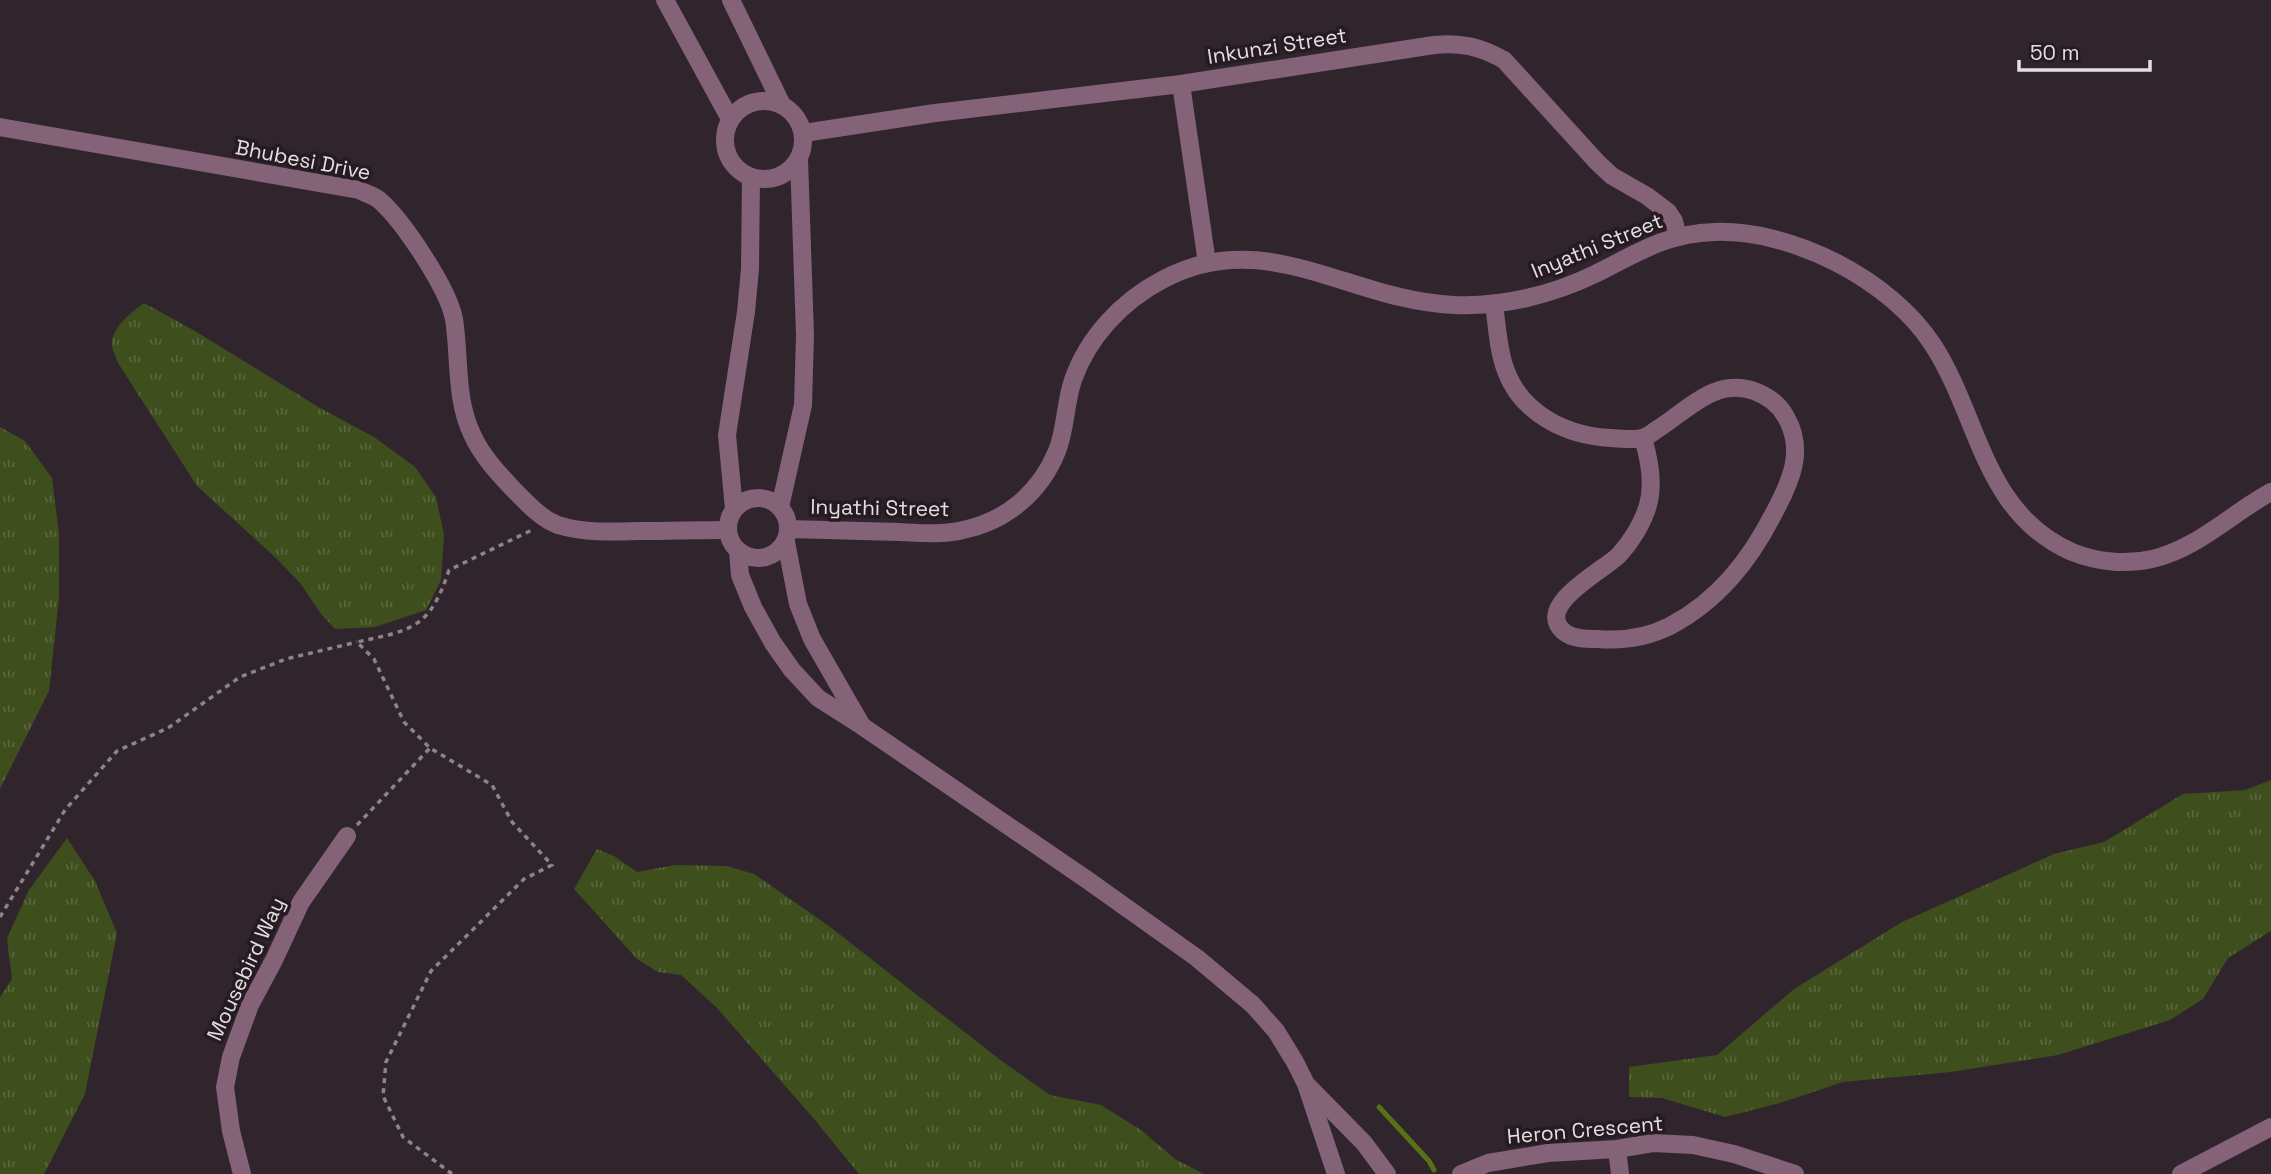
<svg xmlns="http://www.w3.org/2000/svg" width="2271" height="1174" viewBox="0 0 2271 1174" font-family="'Space Grotesk',sans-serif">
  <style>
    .grass { fill: url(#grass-tufts) }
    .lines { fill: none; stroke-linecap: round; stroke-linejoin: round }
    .stream { stroke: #577215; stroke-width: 5 }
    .path { stroke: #8d8489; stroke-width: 3.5; stroke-dasharray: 5 5; stroke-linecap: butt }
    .minor { stroke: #846278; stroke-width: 18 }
    .labels { text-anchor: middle; stroke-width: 7; stroke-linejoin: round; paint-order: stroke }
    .street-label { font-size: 21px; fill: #e5dee2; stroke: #261b22 }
  </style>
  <defs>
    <pattern id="grass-tufts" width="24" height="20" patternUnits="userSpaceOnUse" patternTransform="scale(1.75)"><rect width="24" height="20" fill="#3e4e1c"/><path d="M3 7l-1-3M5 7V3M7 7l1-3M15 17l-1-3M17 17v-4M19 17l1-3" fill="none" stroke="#5a673d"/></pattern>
  </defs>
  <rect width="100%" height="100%" fill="#30252c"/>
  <g class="grass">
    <path d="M144,303L195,331L320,408L374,437L415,467L436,497L444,535L441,580L426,610L375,627L335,629L321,614L300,583L276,558L197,486L118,363C116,357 111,348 112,342C114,325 132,312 144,303Z"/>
    <path d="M0,427L25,441L52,478L59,534V598L49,691L0,789Z"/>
    <path d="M2271,780V931L2228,958L2203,999L2170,1020L2058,1055L1951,1072L1843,1082L1780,1103L1725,1117L1662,1098L1629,1097V1067L1717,1055L1794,989L1902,922L2054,854L2104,842L2183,794L2245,790Z"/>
    <path d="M67,838L95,881L117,933L85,1094L44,1174H0V997L12,979L7,938L29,890Z"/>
    <path d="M597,849L614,856L637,872L675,865L727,866L754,874L829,926L999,1059L1050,1095L1101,1105L1141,1130L1175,1159L1204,1174H859L814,1119L717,1008L681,975L658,972L637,959L574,889Z"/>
  </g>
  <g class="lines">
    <path class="stream" d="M1379,1107L1429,1161L1434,1170"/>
    <g class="path">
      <path d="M357,825L430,748"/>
      <path d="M0,917L65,810L117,751L168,728L240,677L286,659L357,642"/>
      <path d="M452,1174L403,1137L383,1096L386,1062L431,971L524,879L552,865L512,822L492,785L430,748L404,722L374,659L357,642C413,630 430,628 449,570L534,529"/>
    </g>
    <g class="minor">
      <path d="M665,0L730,119"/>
      <path d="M731,0L781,103"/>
      <path d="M1181,84L1207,263"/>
      <circle cx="764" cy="140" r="39"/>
      <path d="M0,127L359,190C365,193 372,195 378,199C402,219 448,288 454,319C460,357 455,399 472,434C481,455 498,473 513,489C526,502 541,519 558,525C583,533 612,532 638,531C668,531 698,530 728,530"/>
      <path d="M804,133L935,113L1181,84L1434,45C1461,42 1481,47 1504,60L1597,162L1612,176L1647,196L1668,212L1674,221L1678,237"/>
      <path d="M1494,304C1497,325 1498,351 1506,371C1522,414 1567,436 1611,438C1621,439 1632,440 1642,438C1647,437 1652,433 1656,430C1686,412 1714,377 1754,391C1768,396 1779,404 1786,417C1805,450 1791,481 1775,511C1750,560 1719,600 1670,626C1648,637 1622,641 1598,639C1586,639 1572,639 1563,631C1534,605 1606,569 1619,555C1631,542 1643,523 1648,505C1654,484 1649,458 1643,438"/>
      <circle cx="758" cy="528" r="30"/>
      <path d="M780,507L803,405L805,335L799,159"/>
      <path d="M734,509L727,435L746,312L750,269L751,177"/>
      <path d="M789,529C826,530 862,531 899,532C920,533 943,535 963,530C1006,521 1040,493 1057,451C1066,429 1065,403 1073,380C1088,337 1122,301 1162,280C1265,224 1350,301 1454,305C1502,307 1552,295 1595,274C1638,253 1664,234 1714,232C1792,229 1891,280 1933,345C1980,418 1983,513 2072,552C2097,562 2126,565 2152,559C2197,549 2232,513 2271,492"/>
      <path d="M786,542L798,604L812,639L862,726"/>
      <path d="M738,551L740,575L753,607L773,643L792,670L818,698L862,726L1086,879L1197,958L1253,1005L1276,1031L1295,1062L1306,1084L1336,1174"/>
      <path d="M1308,1086L1364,1143L1387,1174"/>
      <path d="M1617,1149L1620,1174"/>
      <path d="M242,1174L231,1131L225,1087L231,1057L250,1005L274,960L301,902L347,836"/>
      <path d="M1461,1174L1488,1163L1548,1153L1617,1149L1653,1143L1693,1145L1734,1154L1795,1174"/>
      <path d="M2181,1174L2271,1127"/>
    </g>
  </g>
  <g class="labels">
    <g class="street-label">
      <text transform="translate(1277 46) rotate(-9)" y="7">Inkunzi Street</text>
      <text transform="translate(303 160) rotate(11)" y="7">Bhubesi Drive</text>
      <text transform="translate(1597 246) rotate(-22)" y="7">Inyathi Street</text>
      <text transform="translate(880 508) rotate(1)" y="7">Inyathi Street</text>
      <text transform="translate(246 969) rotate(-65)" y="7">Mousebird Way</text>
      <text transform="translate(1585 1130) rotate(-5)" y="7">Heron Crescent</text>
    </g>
  </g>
  <path d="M2019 60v10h131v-10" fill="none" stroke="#e5dee2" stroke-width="3.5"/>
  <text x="2030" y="60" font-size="21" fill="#e5dee2" stroke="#261b22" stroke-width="5" paint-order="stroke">50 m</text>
</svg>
